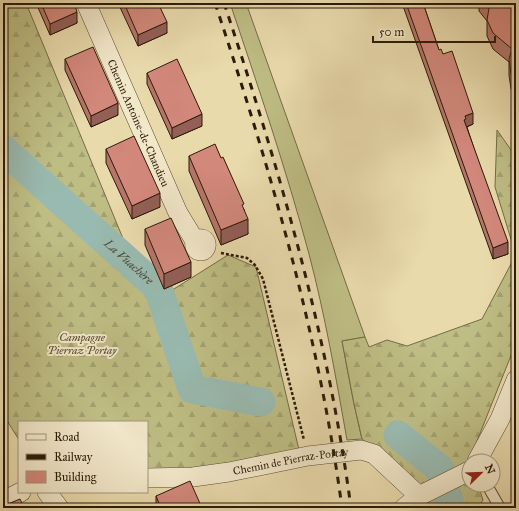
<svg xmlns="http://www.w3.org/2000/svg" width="519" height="511" viewBox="0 0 519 511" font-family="'IM FELL Great Primer',serif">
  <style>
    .grass { fill: #bebd84; stroke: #746c46 }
    .forest { fill: url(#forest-firs); stroke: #746c46 }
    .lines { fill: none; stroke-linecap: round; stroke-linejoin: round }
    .river { stroke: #99bab0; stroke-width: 29 }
    .lane-casing { stroke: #5a4b31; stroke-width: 12 }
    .street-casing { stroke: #5a4b31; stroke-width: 20 }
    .path { stroke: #2b1b08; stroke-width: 2.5; stroke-dasharray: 3 2; stroke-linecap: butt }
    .lane { stroke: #f1e7c9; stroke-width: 10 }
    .street { stroke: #f1e7c9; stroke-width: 19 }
    .rail { stroke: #2b1b08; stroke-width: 3; stroke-dasharray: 7 7; stroke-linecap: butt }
    .wall { fill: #b5756a; stroke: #2b1b08 }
    .shaded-wall { fill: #935f56; stroke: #2b1b08 }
    .building { fill: #d2887b; stroke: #2b1b08 }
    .labels { text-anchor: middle; stroke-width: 4; stroke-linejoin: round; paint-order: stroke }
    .street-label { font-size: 11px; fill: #2b1b08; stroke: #f1e7c9 }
    .park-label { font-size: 11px; font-style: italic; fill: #574c2d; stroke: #f1e7c9 }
    .water-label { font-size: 12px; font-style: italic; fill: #4c4b3a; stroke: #f1e7c9 }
  </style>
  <defs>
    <pattern id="forest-firs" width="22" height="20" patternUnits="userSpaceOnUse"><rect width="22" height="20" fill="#bebd84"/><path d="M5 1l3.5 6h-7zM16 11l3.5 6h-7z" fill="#a3a270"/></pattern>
  </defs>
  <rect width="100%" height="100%" fill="#e9daac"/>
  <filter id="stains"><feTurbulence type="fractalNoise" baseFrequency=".005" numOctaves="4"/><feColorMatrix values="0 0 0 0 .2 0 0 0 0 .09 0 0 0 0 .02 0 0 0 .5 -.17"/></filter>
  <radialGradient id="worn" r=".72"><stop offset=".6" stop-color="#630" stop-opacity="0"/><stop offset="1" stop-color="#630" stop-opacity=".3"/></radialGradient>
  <path class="grass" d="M230,3H246L365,337L342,341L354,404L362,439L347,440C336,378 325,315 309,254C286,169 258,86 230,3Z"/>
  <g class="forest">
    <path d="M3,3H26L150,304L228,255L256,267L299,450L228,466L147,471V422H19V440L3,414Z"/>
    <path d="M497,130L516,157V343L469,461V485H478L483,500L478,508H432L419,488L386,458L362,439L354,404L342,341L365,337L369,347L387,340L407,346L482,319L511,264L514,249L495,187Z"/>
  </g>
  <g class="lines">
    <g class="river">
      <path id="s1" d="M3,149L158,288L192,389L261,402"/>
      <path d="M398,435L440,469L451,508"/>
    </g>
    <defs>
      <path id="lane" d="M487,485L500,508"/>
      <g id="street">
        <path id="s2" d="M86,3L178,213L195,241C194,245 195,251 201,251C210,250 207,233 195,241"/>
        <path d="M477,461L500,419L516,380"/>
        <path id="s3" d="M147,478L193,477L229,472L308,456L361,450L374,454L419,496"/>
        <path d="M47,492L59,508"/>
        <path d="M3,501L21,492"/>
        <path d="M404,508L419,496L469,471"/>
      </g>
    </defs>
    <use href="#lane" class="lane-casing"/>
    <use href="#street" class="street-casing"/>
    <path class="path" d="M221,253L247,258L255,265L263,279L304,440"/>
    <use href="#lane" class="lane"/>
    <use href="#street" class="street"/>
    <g class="rail">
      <path d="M215,3C270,168 319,335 342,508"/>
      <path d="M224,3C279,168 328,335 351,508"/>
    </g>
  </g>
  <g class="wall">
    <path d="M36,3H74L77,23L50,35Z"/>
    <path d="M118,3H158L167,33L138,46Z"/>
    <path d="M402,3H423L439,50L473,124L467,127L508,254L493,259Z"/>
    <path d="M479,3H516V97L511,89L509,75V62L493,49L487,36V21L479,11Z"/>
    <path d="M65,59L118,115L91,127L65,70Z"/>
    <path d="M147,73L202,126L172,139L147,84Z"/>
    <path d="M106,149L160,207L132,219L106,163Z"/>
    <path d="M189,156L244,209L248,234L221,245L189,171Z"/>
    <path d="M145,229L191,277L164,289L145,245Z"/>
    <path d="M156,496L202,508H156Z"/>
  </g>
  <g class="shaded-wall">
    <path d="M77,12V23L50,35V24Z"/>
    <path d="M167,22V33L138,46V35Z"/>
    <path d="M118,103V115L91,127V116Z"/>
    <path d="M473,113V124L466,127L464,120L465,116Z"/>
    <path d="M202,114V126L172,139V128Z"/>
    <path d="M160,193V207L132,219V206Z"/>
    <path d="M248,219V234L221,245V230Z"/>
    <path d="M508,242V254L493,259V248Z"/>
    <path d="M191,262V277L164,289V274Z"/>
  </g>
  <g class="building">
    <path d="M41,3H74L77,12L50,24Z"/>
    <path d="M124,3H158L167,22L138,35Z"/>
    <path d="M406,3H423L439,50L441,49L443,54L452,51L473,113L465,116L466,119L464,120L508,242L493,248Z"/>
    <path d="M485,3H516V81L511,74L509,59L512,49L493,33L487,20L489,8Z"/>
    <path d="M93,47L118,103L91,116L65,59Z"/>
    <path d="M177,59L202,114L172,128L147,73Z"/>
    <path d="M134,136L160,193L132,206L106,149Z"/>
    <path d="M215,144L221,158L223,157L244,204L242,205L248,219L221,230L189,156Z"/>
    <path d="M171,218L191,262L164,274L145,229Z"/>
    <path d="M190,481L202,508H161L156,496Z"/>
    <path d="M20,499L24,508H3V506Z"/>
  </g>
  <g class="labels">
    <g class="street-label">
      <text dy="4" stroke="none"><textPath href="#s2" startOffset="131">Chemin Antoine-de-Chandieu</textPath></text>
      <text dy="4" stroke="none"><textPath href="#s3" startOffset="145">Chemin de Pierraz-Portay</textPath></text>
    </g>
    <g class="park-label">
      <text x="82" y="341">Campagne<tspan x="82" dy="13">Pierraz Portay</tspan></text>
    </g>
    <g class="water-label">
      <text dy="4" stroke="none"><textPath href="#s1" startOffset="169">La Vuachère</textPath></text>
    </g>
  </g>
  <rect width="519" height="511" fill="none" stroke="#e9daac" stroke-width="16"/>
  <rect x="4" y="4" width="511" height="503" fill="none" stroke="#2b1b08" stroke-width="2"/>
  <rect x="8" y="8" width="503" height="495" fill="none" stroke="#2b1b08"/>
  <rect x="18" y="421" width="130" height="72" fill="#f1e7c9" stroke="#a2957c"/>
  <rect x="26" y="434" width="20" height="6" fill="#f1e7c9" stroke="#a2957c"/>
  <text x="54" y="441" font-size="12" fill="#2b1b08">Road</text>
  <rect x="26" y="454" width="20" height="6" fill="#2b1b08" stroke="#a2957c"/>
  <text x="54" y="461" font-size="12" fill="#2b1b08">Railway</text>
  <rect x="26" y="471" width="20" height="12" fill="#d2887b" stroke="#a2957c"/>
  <text x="54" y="481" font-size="12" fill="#2b1b08">Building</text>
  <g transform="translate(481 473) rotate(67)"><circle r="19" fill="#f1e7c9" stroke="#a2957c"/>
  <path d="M0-3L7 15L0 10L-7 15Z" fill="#8f2418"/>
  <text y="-6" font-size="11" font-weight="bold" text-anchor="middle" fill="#2b1b08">N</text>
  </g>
  <path d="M373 36v6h122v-6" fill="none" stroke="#2b1b08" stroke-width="2"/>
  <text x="379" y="36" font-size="12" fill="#2b1b08" stroke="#f1e7c9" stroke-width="3" paint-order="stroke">50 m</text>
  <rect width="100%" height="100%" filter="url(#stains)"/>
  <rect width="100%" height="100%" fill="url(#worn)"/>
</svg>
